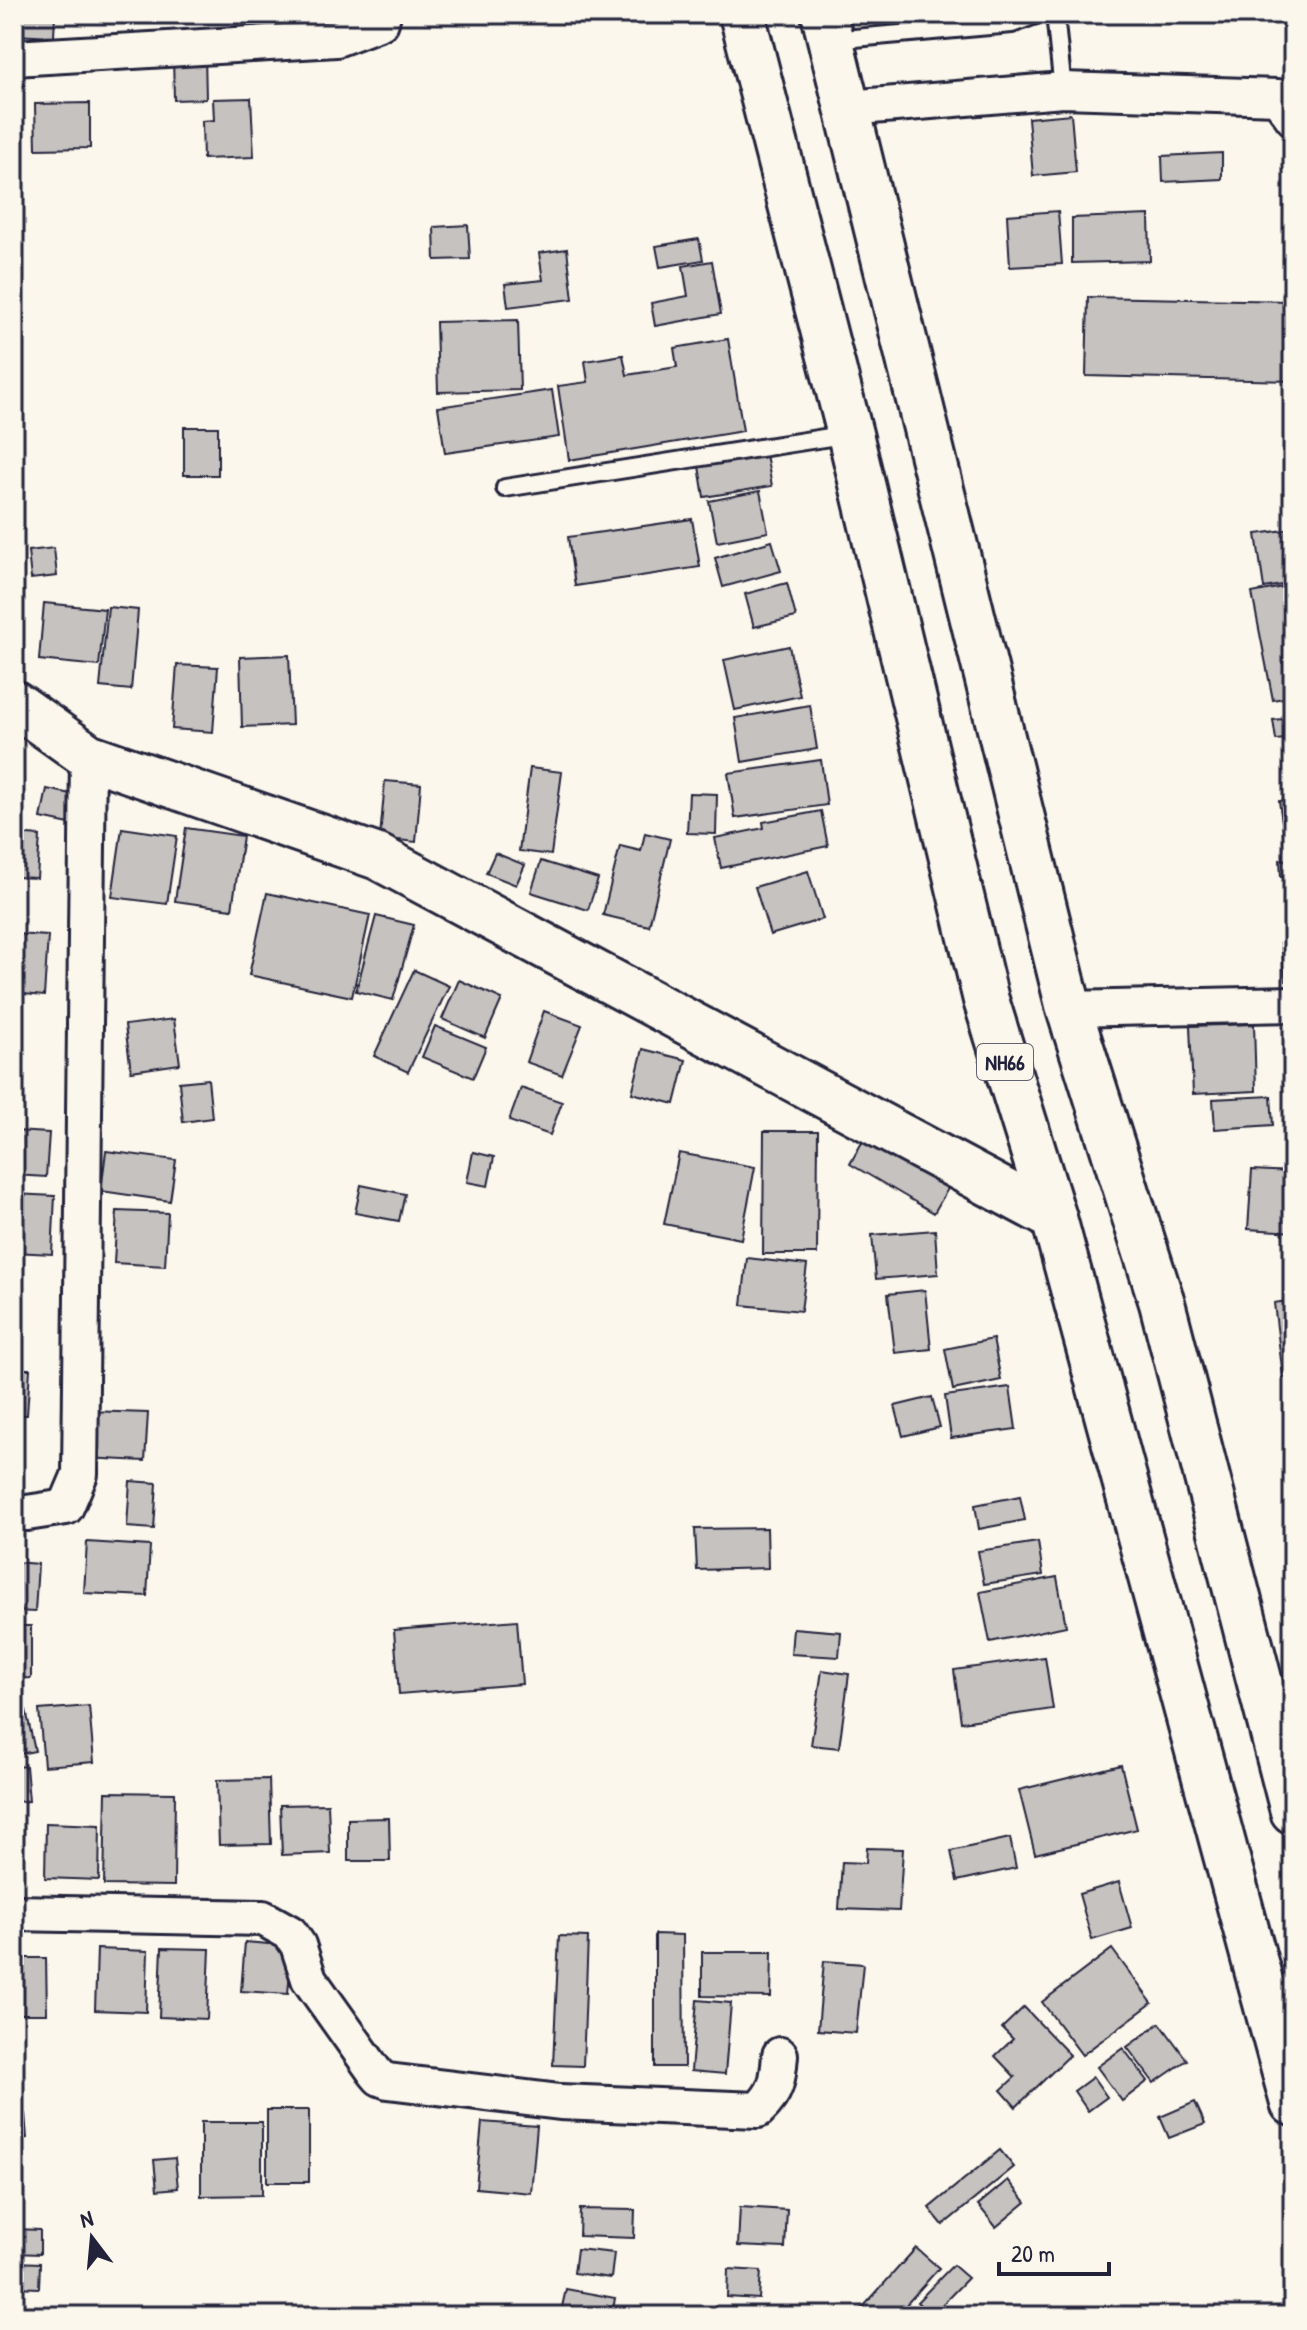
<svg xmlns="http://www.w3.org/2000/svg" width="1307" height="2330" viewBox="0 0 1307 2330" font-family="'Patrick Hand',sans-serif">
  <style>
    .building { fill: #c6c2c0; stroke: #22223b; stroke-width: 2 }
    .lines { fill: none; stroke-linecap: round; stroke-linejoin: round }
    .service-casing { stroke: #22223b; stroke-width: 22 }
    .minor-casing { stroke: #22223b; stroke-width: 40 }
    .secondary-casing { stroke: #22223b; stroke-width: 50 }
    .trunk-casing { stroke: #22223b; stroke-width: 50 }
    .service { stroke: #fbf7ec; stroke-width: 16 }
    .minor { stroke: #fbf7ec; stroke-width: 34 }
    .secondary { stroke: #fbf7ec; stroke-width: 44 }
    .trunk { stroke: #fbf7ec; stroke-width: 44 }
    .labels { text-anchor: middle; stroke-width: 6; stroke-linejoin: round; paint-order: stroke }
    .shield { fill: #fbf7ec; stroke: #636270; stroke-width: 2 }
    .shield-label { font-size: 22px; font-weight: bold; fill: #22223b }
  </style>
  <rect width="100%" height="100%" fill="#fbf7ec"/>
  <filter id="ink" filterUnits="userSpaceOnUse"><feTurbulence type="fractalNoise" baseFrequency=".0125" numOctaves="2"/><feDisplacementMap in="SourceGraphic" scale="16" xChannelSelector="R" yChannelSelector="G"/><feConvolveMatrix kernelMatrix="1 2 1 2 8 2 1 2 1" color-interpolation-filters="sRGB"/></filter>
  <g filter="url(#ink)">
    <g class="building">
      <path d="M14,14H55L54,37L14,35Z"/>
      <path d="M318,14H373L318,18Z"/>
      <path d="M205,54L206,99L174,100L173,55Z"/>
      <path d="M251,98L254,157L203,159L202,121L214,120L213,99Z"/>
      <path d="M90,103V148L36,149L35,104Z"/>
      <path d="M1071,114L1076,172L1033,176L1028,118Z"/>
      <path d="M1222,153V179L1163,182L1162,156Z"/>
      <path d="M1058,211L1062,264L1010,267L1007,215Z"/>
      <path d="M1149,215L1150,261L1072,263V218Z"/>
      <path d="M468,225L470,259L435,260L434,227Z"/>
      <path d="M699,239L703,260L660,267L656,246Z"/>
      <path d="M567,249L573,299L508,307L505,284L543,280L539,253Z"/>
      <path d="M712,261L721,314L655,326L651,303L688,296L683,266Z"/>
      <path d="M1088,297L1293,301V381L1086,376Z"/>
      <path d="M518,320L520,390L438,392L436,322Z"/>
      <path d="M728,339L743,431L569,460L558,386L588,382L585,361L623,355L627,375L677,367L674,348Z"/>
      <path d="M552,390L559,437L445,453L438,407Z"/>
      <rect x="184" y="427" width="34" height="48"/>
      <path d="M765,449L772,486L704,497L698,460Z"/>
      <path d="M760,491L768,532L717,542L709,501Z"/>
      <path d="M692,519L700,567L575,586L568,537Z"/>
      <path d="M1293,529V583L1264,588L1256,534Z"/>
      <path d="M772,541L781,571L723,587L715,558Z"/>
      <path d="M54,548L57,576L31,579L28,551Z"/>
      <path d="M787,583L796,617L754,627L745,594Z"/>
      <path d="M1293,585V696L1273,700L1252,593Z"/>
      <path d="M44,603L105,609L99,666L39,660Z"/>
      <path d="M108,607L138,610L131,690L100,687Z"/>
      <path d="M789,646L800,696L735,710L724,660Z"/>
      <path d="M289,655L292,725L242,727L240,657Z"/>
      <path d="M177,665L218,667L213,732L172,729Z"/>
      <path d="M810,705L817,749L742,762L735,718Z"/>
      <path d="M1293,718V762H1288L1285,739L1276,740L1273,720Z"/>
      <path d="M821,760L827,805L735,818L728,773Z"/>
      <path d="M530,768L562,772L551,855L519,851Z"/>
      <path d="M385,781L421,784L416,842L380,838Z"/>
      <path d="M47,789L80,796L74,825L41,818Z"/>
      <path d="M689,793L717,794L716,834L687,833Z"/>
      <path d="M1293,799V848L1286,849L1279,801Z"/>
      <path d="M821,811L828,846L721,868L715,838L764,828L763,822Z"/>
      <path d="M122,828L177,836L167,904L112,897Z"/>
      <path d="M186,828L243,836L232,909L175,901Z"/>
      <path d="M645,833L670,839L649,926L603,915L620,846L641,851Z"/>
      <path d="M14,834L40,836L37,878L14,877Z"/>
      <path d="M495,853L525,865L516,885L486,873Z"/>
      <path d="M1293,859V919L1290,877H1281L1280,860Z"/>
      <path d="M541,861L598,879L588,910L531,892Z"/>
      <path d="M808,871L823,919L770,935L755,887Z"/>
      <path d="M267,893L370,915L352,997L249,975Z"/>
      <path d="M376,916L414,925L393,1000L356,991Z"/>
      <path d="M14,934L48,936L44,996L14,993Z"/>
      <path d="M1293,942V980L1286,981L1281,943Z"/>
      <path d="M414,970L449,986L408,1072L374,1056Z"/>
      <path d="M459,980L502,999L485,1038L442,1019Z"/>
      <path d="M544,1011L582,1025L562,1075L526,1062Z"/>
      <path d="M174,1019L180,1064L131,1071L125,1025Z"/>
      <path d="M1254,1024L1256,1091L1193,1094L1190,1026Z"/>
      <path d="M435,1026L486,1047L473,1078L422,1057Z"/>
      <path d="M643,1049L686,1060L675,1104L632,1093Z"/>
      <path d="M208,1079L212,1118L183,1122L179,1082Z"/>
      <path d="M521,1088L562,1102L550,1135L509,1121Z"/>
      <path d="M1271,1096L1273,1125L1215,1129L1213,1099Z"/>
      <path d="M1287,1105H1293V1139H1288Z"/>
      <path d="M14,1131L49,1133L46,1177L14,1175Z"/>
      <path d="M764,1131H818L817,1254H763Z"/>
      <path d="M865,1137L950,1185L934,1213L850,1164Z"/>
      <path d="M106,1151L176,1160L170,1201L101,1191Z"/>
      <path d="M473,1152L494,1157L488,1186L467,1182Z"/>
      <path d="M679,1153L755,1167L741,1239L664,1224Z"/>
      <path d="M1252,1170L1293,1172V1232L1248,1229Z"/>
      <path d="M361,1185L405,1194L399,1221L355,1213Z"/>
      <path d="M14,1194L55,1196L52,1254L14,1252Z"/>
      <path d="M117,1211L168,1213L165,1266L114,1263Z"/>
      <path d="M935,1230L938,1274L876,1279L872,1235Z"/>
      <path d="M747,1258L807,1265L801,1311L742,1305Z"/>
      <path d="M925,1290L931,1349L895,1353L888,1294Z"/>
      <path d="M1293,1300V1376L1283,1377L1274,1303Z"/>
      <path d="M993,1339L1001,1380L953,1390L945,1349Z"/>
      <path d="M14,1369H30L27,1415H14Z"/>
      <path d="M1010,1387L1016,1429L951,1438L945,1396Z"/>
      <path d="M932,1397L940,1427L903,1436L895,1406Z"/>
      <path d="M87,1411L148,1413L145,1461L85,1458Z"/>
      <path d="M130,1481L157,1483L154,1529L127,1527Z"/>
      <path d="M1020,1496L1025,1520L979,1529L975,1505Z"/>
      <path d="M767,1528L768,1568L697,1570L695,1529Z"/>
      <path d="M87,1542L150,1546L147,1596L84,1593Z"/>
      <path d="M1038,1542L1043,1575L984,1584L978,1551Z"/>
      <path d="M14,1562L38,1564L35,1612L14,1611Z"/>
      <path d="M1057,1577L1066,1626L990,1642L980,1592Z"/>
      <path d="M517,1620L522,1684L399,1694L394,1630Z"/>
      <path d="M14,1626H31V1678L14,1679Z"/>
      <path d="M793,1628L841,1632L839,1657L791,1654Z"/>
      <path d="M1045,1657L1053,1709L961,1722L954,1670Z"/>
      <path d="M822,1670L849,1674L839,1748L811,1745Z"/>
      <path d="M89,1706L94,1762L44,1766L39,1710Z"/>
      <path d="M26,1710L35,1751L14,1755V1713Z"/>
      <path d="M1121,1765L1137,1829L1035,1854L1019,1790Z"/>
      <path d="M26,1766L29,1801L14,1802V1767Z"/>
      <path d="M269,1779L271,1844L219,1845L217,1780Z"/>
      <path d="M106,1792L175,1793L174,1886L104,1885Z"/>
      <path d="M328,1804L330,1853L282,1855L280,1805Z"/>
      <path d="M389,1818L390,1861H348V1819Z"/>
      <path d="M46,1823L100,1825L99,1880L45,1878Z"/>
      <path d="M1010,1838L1016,1868L957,1881L951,1851Z"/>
      <path d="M867,1848L903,1849L899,1911L839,1909L842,1862L866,1863Z"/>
      <path d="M1119,1882L1132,1928L1092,1940L1079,1894Z"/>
      <path d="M655,1934L683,1935L684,2067H655Z"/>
      <path d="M559,1936L588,1937L583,2066L553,2065Z"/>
      <path d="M245,1942L292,1946L288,1994L241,1991Z"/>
      <path d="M162,1948L210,1949L207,2019L159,2017Z"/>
      <path d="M97,1949L148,1951L146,2012L95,2010Z"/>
      <path d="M1112,1949L1152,2003L1082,2055L1042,2002Z"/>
      <path d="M702,1952H772L771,1997L702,1996Z"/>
      <path d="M14,1958H46L47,2014H14Z"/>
      <path d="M824,1961L863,1964L856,2033L818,2030Z"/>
      <path d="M697,2000L731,2003L725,2074L691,2071Z"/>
      <path d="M1024,2007L1070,2055L1016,2107L1001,2090L1015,2077L995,2056L1013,2039L1002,2028Z"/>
      <path d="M1160,2023L1187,2060L1154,2083L1127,2047Z"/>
      <path d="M1123,2048L1148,2081L1122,2101L1097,2067Z"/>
      <path d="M1093,2077L1107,2097L1088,2111L1074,2091Z"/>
      <path d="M1195,2102L1205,2124L1169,2138L1160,2117Z"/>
      <rect x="267" y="2110" width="42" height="72"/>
      <path d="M25,2114L27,2138L14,2139V2115Z"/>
      <path d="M201,2122H262V2195L201,2196Z"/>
      <path d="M482,2122L537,2126L531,2193L476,2188Z"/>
      <path d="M1000,2150L1014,2167L943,2225L929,2208Z"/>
      <path d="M175,2158L178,2188L157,2190L154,2160Z"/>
      <path d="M1008,2180L1026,2202L996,2227L978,2205Z"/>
      <path d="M740,2207L787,2210L785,2248L738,2246Z"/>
      <path d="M580,2209L635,2210L634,2238L579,2236Z"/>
      <path d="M14,2229L40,2230V2254L14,2253Z"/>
      <path d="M916,2248L939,2268L896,2316H855Z"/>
      <path d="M577,2249L614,2253L611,2278L574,2273Z"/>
      <path d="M14,2262L40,2263L39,2288L14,2287Z"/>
      <path d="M953,2265L968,2278L931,2316L917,2302Z"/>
      <path d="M728,2269L761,2271L759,2299L727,2297Z"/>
      <path d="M566,2289L615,2298L612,2316H560Z"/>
    </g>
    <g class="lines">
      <defs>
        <g id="service">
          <path d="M1055,14L1063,90"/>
          <path d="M832,40L1012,24L1038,14"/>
          <path d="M505,488L849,434"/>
        </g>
        <g id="minor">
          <path d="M14,58L336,39L381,22L383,14"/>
          <path d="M848,108L1063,90L1278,97L1293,118"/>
          <path d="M1069,1009L1293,1004"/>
          <path d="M14,1512L27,1513L66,1507L80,1474L88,756"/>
          <path d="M14,1913L263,1918L290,1933L298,1945L309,1979L375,2072L380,2078L388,2081L560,2102L758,2110C777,2092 778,2080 780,2055"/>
        </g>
        <path id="secondary" d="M14,703L88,756L378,857L1054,1218"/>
        <g id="trunk">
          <path d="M742,14L850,434L986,1000L1054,1218L1293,2103"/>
          <path d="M824,14L1069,1009L1162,1303L1293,1811"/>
        </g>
      </defs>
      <use href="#service" class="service-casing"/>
      <use href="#minor" class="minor-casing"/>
      <use href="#secondary" class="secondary-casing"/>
      <use href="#trunk" class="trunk-casing"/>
      <use href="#service" class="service"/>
      <use href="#minor" class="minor"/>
      <use href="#secondary" class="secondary"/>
      <use href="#trunk" class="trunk"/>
    </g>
  </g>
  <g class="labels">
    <rect class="shield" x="977" y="1044" width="56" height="36" rx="6"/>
    <g class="shield-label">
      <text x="1005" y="1070">NH66</text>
    </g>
  </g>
  <rect width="1307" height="2330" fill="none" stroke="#fbf7ec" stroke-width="48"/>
  <rect x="24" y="24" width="1259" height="2282" fill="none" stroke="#22223b" stroke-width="3" filter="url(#ink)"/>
  <g transform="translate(92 2238) rotate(344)" stroke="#fbf7ec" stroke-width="6" paint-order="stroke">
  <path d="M0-6L14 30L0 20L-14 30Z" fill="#22223b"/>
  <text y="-12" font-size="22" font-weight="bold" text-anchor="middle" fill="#22223b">N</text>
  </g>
  <path d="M999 2262v12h110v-12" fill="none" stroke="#22223b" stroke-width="4"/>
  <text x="1011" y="2262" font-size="24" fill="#22223b" stroke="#fbf7ec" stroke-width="6" paint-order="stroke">20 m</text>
</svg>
